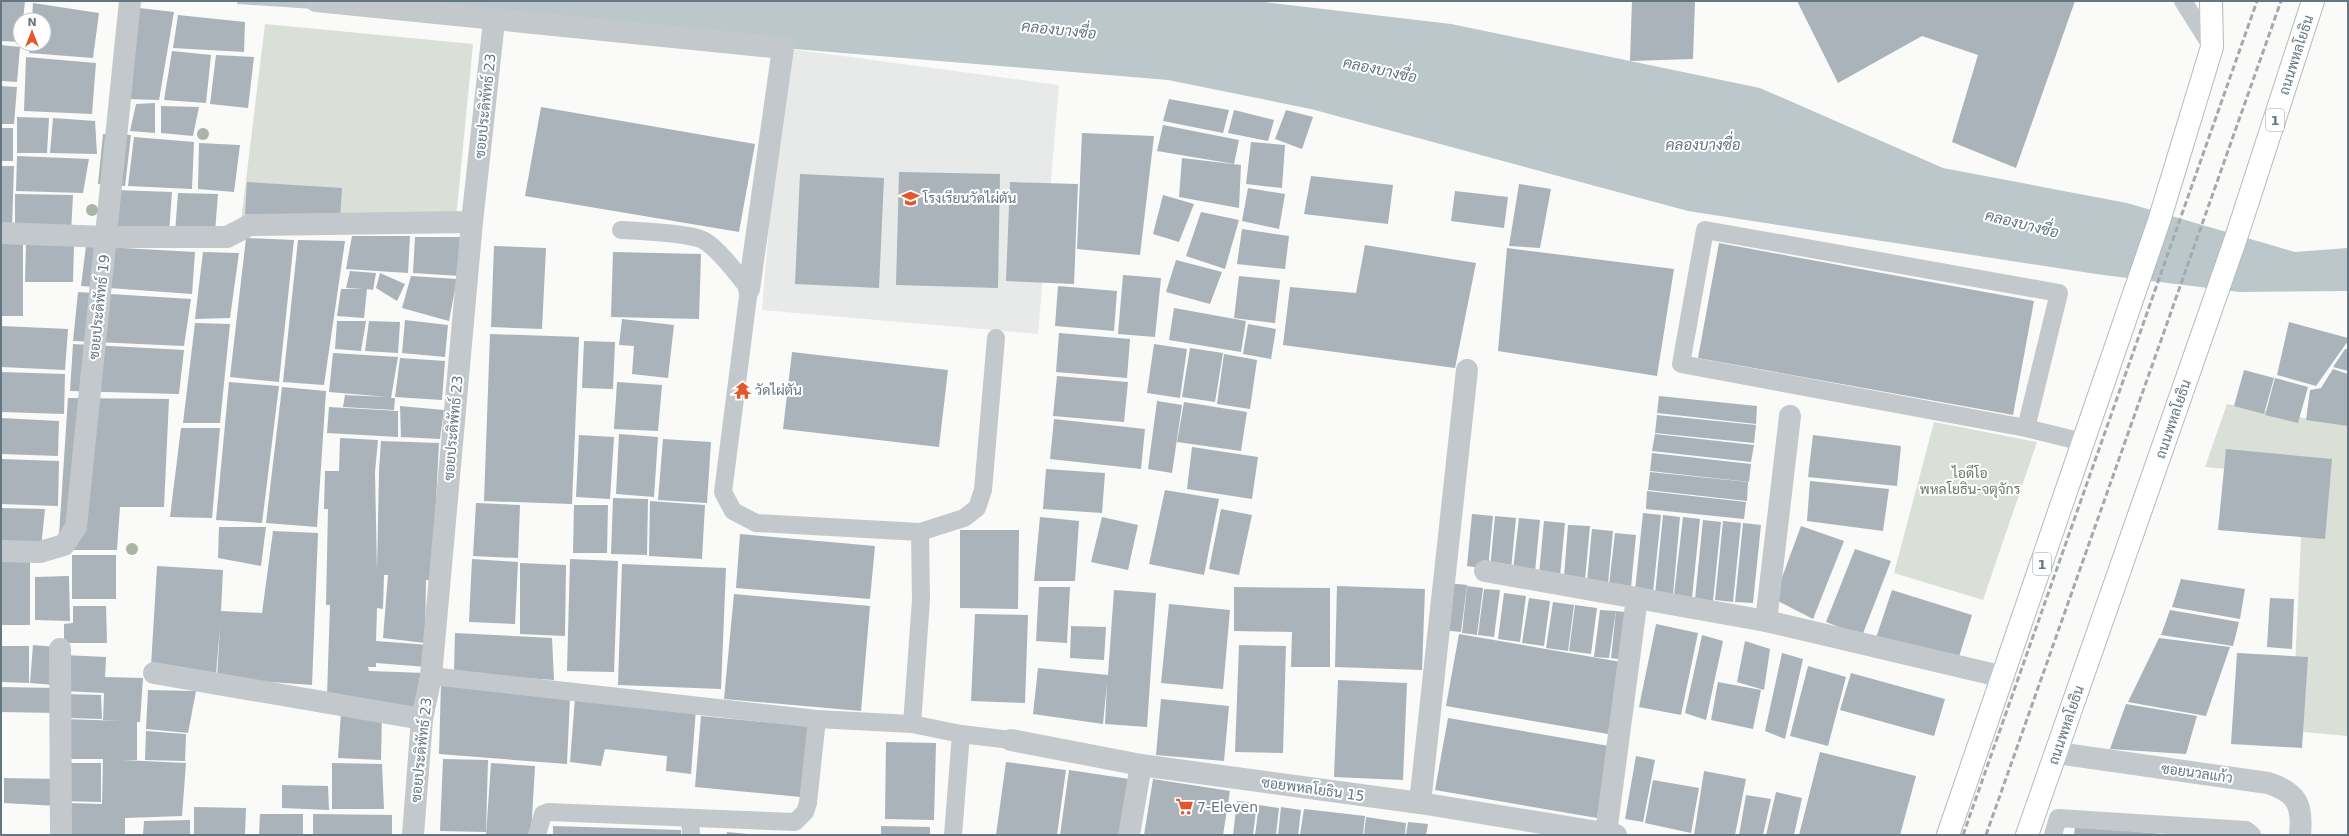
<svg xmlns="http://www.w3.org/2000/svg" width="2349" height="836" viewBox="0 0 2349 836" font-family="'DejaVu Sans',Sarabun,sans-serif">
  <style>
    .built { fill: #e8e9e9 }
    .green { fill: #dadfd7 }
    .water { fill: #bbc7cb }
    .building { fill: #aab3b9 }
    .lines { fill: none; stroke-linecap: round; stroke-linejoin: round }
    .primary-casing { stroke: #b5babe; stroke-width: 24 }
    .service { stroke: #c3c8cc; stroke-width: 18 }
    .minor { stroke: #c3c8cc; stroke-width: 22 }
    .primary { stroke: #fff; stroke-width: 22 }
    .rail { stroke: #a2aab0; stroke-width: 3; stroke-dasharray: 6 3; stroke-linecap: butt }
    .tree { fill: #aab4a7 }
    .labels { text-anchor: middle; stroke-width: 4; stroke-linejoin: round; paint-order: stroke }
    .shield { fill: #fff; stroke: #939fa8; stroke-width: 1 }
    .shield-label { font-size: 13px; font-weight: bold; fill: #657683 }
    .street-label { font-size: 14px; fill: #657683; stroke: #fff }
    .poi-label { font-size: 14px; fill: #657683; stroke: #fff; text-anchor: start }
    .park-label { font-size: 14px; fill: #687a64; stroke: #fff }
    .water-label { font-size: 15px; font-style: italic; fill: #60757c; stroke: #fff }
  </style>
  <rect width="100%" height="100%" fill="#fafaf8"/>
  <path class="built" d="M783,48L1059,85L1038,334L762,310Z"/>
  <g class="green">
    <path d="M265,24L473,44L456,219L241,221Z"/>
    <path d="M2227,404L2348,426V736L2292,731L2304,476L2205,467Z"/>
    <path d="M1934,422L2037,442L1983,600L1894,573Z"/>
  </g>
  <path class="water" d="M238,1H1256L1451,24L1760,88L1943,168L2127,203L2295,252L2348,248V291L2240,292L2096,274L1688,211L1311,109L1168,80L783,48L494,21L237,4Z"/>
  <g class="building">
    <path d="M1,1H25L23,20H20V42L1,41Z"/>
    <path d="M1632,1H1695L1693,59L1630,61Z"/>
    <path d="M1797,1H2075L2016,168L1952,142L1978,55L1922,36L1838,83Z"/>
    <path d="M33,3L99,13L93,58L29,53L30,44H44V20H32Z"/>
    <path d="M139,8L174,12L159,100L129,99Z"/>
    <path d="M178,15L245,22L244,52L173,48Z"/>
    <path d="M1,45L20,47L17,82L1,81Z"/>
    <path d="M172,51L211,55L206,103L164,100Z"/>
    <path d="M216,55L254,57L248,108L210,104Z"/>
    <path d="M26,57L96,63L92,114L24,111Z"/>
    <path d="M1,86L17,87L14,124H1Z"/>
    <path d="M1169,99L1229,110L1223,133L1163,121Z"/>
    <path d="M155,103V133L130,131L136,104Z"/>
    <path d="M161,106L199,107L193,136L161,133Z"/>
    <path d="M541,107L755,144L739,232L525,196Z"/>
    <path d="M1234,110L1274,120L1268,141L1228,133Z"/>
    <path d="M1286,110L1313,117L1302,149L1275,139Z"/>
    <path d="M17,117L49,118L47,153H17Z"/>
    <path d="M53,118L95,121L97,154L50,153Z"/>
    <path d="M1163,125L1239,140L1234,164L1157,151Z"/>
    <rect x="1" y="128" width="12" height="33"/>
    <path d="M1082,133L1154,136L1140,255L1077,249Z"/>
    <path d="M103,134L131,135L125,186L98,184Z"/>
    <path d="M134,137L194,142L192,189L128,186Z"/>
    <path d="M1251,142L1285,145L1282,188L1246,184Z"/>
    <path d="M199,143L240,145L234,192L198,189Z"/>
    <path d="M17,156L89,159L83,193L16,191Z"/>
    <path d="M1182,158L1241,165L1239,208L1179,197Z"/>
    <path d="M1,166H14L12,229H1Z"/>
    <path d="M899,172L1000,174L998,288L896,285Z"/>
    <path d="M800,174L884,178L879,288L795,284Z"/>
    <path d="M1311,176L1393,185L1388,224L1304,214Z"/>
    <path d="M247,182L342,188L340,220L245,214Z"/>
    <path d="M1010,182L1078,184L1074,284L1006,281Z"/>
    <path d="M1519,184L1551,189L1540,248L1509,246Z"/>
    <path d="M1248,188L1285,194L1279,229L1242,221Z"/>
    <path d="M115,190L172,192L169,233L110,234Z"/>
    <path d="M1455,191L1508,197L1504,228L1451,221Z"/>
    <path d="M178,193L218,194L215,232L175,233Z"/>
    <path d="M15,194L73,195L71,232L15,229Z"/>
    <path d="M1163,195L1194,204L1179,242L1153,234Z"/>
    <path d="M1201,212L1239,220L1225,269L1186,256Z"/>
    <path d="M1242,229L1289,236L1285,269L1237,264Z"/>
    <path d="M352,236H410L408,273L346,269Z"/>
    <path d="M415,237H467L460,276L413,273Z"/>
    <path d="M246,238L294,240L279,382L230,377Z"/>
    <path d="M298,240L345,241L324,385L283,382Z"/>
    <path d="M26,242L74,244L73,282H25Z"/>
    <path d="M1,243L23,244V316H1Z"/>
    <path d="M1719,243L2034,301L2013,415L1698,358Z"/>
    <path d="M1365,245L1476,263L1455,368L1283,345L1290,287L1356,293Z"/>
    <path d="M86,246L195,252L192,294L81,286Z"/>
    <path d="M494,246L546,248L542,329L491,327Z"/>
    <path d="M1507,248L1674,269L1657,376L1498,351Z"/>
    <path d="M203,252L239,253L230,318L195,319Z"/>
    <path d="M613,252L701,254L699,319L611,317Z"/>
    <path d="M1176,260L1222,272L1210,304L1166,292Z"/>
    <path d="M350,271L376,273L373,290L367,289L364,318L337,316L341,289H364L346,288Z"/>
    <path d="M380,273L405,284L397,301L376,288Z"/>
    <path d="M1123,275L1161,278L1155,337L1118,334Z"/>
    <path d="M411,276L457,279L449,321L402,308Z"/>
    <path d="M1239,276L1280,280L1275,323L1234,318Z"/>
    <path d="M1058,286L1117,291L1114,331L1055,326Z"/>
    <path d="M78,292L191,299L184,346L73,341Z"/>
    <path d="M1174,308L1246,321L1241,352L1169,340Z"/>
    <path d="M622,319L674,325L668,378L632,374L634,346L619,345Z"/>
    <path d="M405,320L448,325L445,357L402,353Z"/>
    <path d="M337,321H366L361,351L335,349Z"/>
    <path d="M369,321L400,322L398,353L365,351Z"/>
    <path d="M2289,322L2348,338V341L2316,386L2277,375Z"/>
    <path d="M195,323L230,324L220,423H183Z"/>
    <path d="M1248,324L1276,329L1271,359L1243,354Z"/>
    <path d="M1,326L68,329L65,370L1,367Z"/>
    <path d="M1059,333L1130,339L1127,378L1056,372Z"/>
    <path d="M490,334L579,337L572,504L484,501Z"/>
    <path d="M584,341L615,342L613,389L582,388Z"/>
    <path d="M73,344L184,350L179,394L70,391Z"/>
    <path d="M1154,344L1187,349L1180,398L1147,393Z"/>
    <path d="M1190,348L1223,353L1215,402L1182,397Z"/>
    <path d="M2345,349H2348V371L2333,367Z"/>
    <path d="M792,352L948,370L939,447L783,429Z"/>
    <path d="M333,353L398,357L391,398H395L394,410L343,407L345,395L388,397L329,392Z"/>
    <path d="M1224,354L1257,360L1250,409L1217,404Z"/>
    <path d="M400,358L445,361L442,400L395,397Z"/>
    <path d="M2333,369L2348,374V426L2306,420L2310,390L2321,388Z"/>
    <path d="M2244,370L2274,378L2264,414L2234,406Z"/>
    <path d="M1,372L65,374L64,414L1,412Z"/>
    <path d="M1057,376L1128,382L1124,422L1053,416Z"/>
    <path d="M2275,378L2308,387L2298,423L2265,415Z"/>
    <path d="M229,382L279,386L262,523L216,520Z"/>
    <path d="M617,382L662,385L658,431L614,429Z"/>
    <path d="M282,387L326,391L317,527L266,523Z"/>
    <path d="M1659,396L1757,406L1756,424L1657,413Z"/>
    <path d="M68,398L169,399L164,507H120L117,550H58Z"/>
    <path d="M1157,401L1182,405L1172,473L1148,469Z"/>
    <path d="M1184,402L1247,412L1241,451L1177,442Z"/>
    <path d="M400,406L444,410L440,439L401,437Z"/>
    <path d="M329,407L398,411V437L327,433Z"/>
    <path d="M1657,415L1756,425L1754,443L1655,433Z"/>
    <path d="M1,418L59,421L58,456L1,454Z"/>
    <path d="M1054,419L1145,429L1141,469L1050,459Z"/>
    <path d="M181,428H220L212,518L170,517Z"/>
    <path d="M619,434L658,437L654,497L616,494Z"/>
    <path d="M1655,434L1754,445L1751,462L1652,451Z"/>
    <path d="M579,435L614,437L610,499L576,497Z"/>
    <path d="M1813,435L1901,446L1897,486L1808,477Z"/>
    <path d="M340,438L378,440L375,472L377,572L379,470L381,441L439,443L432,581L426,580L425,643L383,638L388,575H384L383,609L377,608L376,641L429,645L427,667L376,663V667H368L369,671L425,673L419,713L327,696L330,605H326L328,509H324L325,471H339Z"/>
    <path d="M663,439L711,442L707,503L658,500Z"/>
    <path d="M1192,447L1258,457L1252,499L1187,489Z"/>
    <path d="M2226,449L2332,459L2325,539L2218,530Z"/>
    <path d="M1652,453L1751,464L1749,482L1650,471Z"/>
    <path d="M1,459L59,461L58,506L1,504Z"/>
    <path d="M1046,469L1105,473L1102,513L1043,509Z"/>
    <path d="M1650,472L1748,482L1747,501L1648,490Z"/>
    <path d="M1810,481L1889,489L1883,531L1807,521Z"/>
    <path d="M1165,490L1219,499L1204,575L1149,564Z"/>
    <path d="M1647,491L1746,502L1744,519L1646,509Z"/>
    <path d="M613,498L648,499L647,555L611,554Z"/>
    <path d="M650,501L705,505L702,559L649,556Z"/>
    <path d="M476,503L520,505L518,558L473,556Z"/>
    <path d="M574,505H608L607,553H573Z"/>
    <path d="M1,508L45,509L41,548L1,545Z"/>
    <path d="M1221,509L1252,515L1239,575L1209,569Z"/>
    <path d="M1643,513L1661,515L1653,593L1635,591Z"/>
    <path d="M1472,514L1493,516L1488,569L1467,566Z"/>
    <path d="M1663,515L1680,517L1673,595L1655,594Z"/>
    <path d="M1495,516L1516,518L1511,570L1490,569Z"/>
    <path d="M1040,517L1079,521L1075,581H1034Z"/>
    <path d="M1102,517L1138,525L1128,570L1091,562Z"/>
    <path d="M1683,517L1700,519L1692,598L1674,595Z"/>
    <path d="M1519,518L1540,520L1535,572L1513,570Z"/>
    <path d="M1703,520L1721,522L1713,601L1695,599Z"/>
    <path d="M1544,521L1565,523L1560,576L1539,574Z"/>
    <path d="M1723,521L1741,523L1733,602L1715,600Z"/>
    <path d="M1743,523L1761,525L1753,603L1735,602Z"/>
    <path d="M1568,525L1590,526L1585,579L1564,577Z"/>
    <path d="M1801,526L1844,541L1813,619L1774,599Z"/>
    <path d="M219,527H266L261,566L218,558Z"/>
    <path d="M1592,529L1613,531L1608,583L1587,582Z"/>
    <path d="M960,530H1019L1018,609L960,608Z"/>
    <path d="M273,531L318,533L312,685L217,678L220,627L216,674L151,666L157,566L223,570L221,611L262,613Z"/>
    <path d="M1615,533L1636,535L1631,587L1609,585Z"/>
    <path d="M740,534L875,546L870,599L736,588Z"/>
    <path d="M1855,549L1891,561L1862,636L1826,622Z"/>
    <rect x="72" y="555" width="44" height="44"/>
    <path d="M30,559V625H1V562Z"/>
    <path d="M472,559L518,562L515,624L469,622Z"/>
    <path d="M570,559L618,561L614,672L567,671Z"/>
    <path d="M520,563L566,565L565,636L520,634Z"/>
    <path d="M622,564L726,568L721,689L618,685Z"/>
    <path d="M69,576L70,621L35,620V577Z"/>
    <path d="M2181,579L2245,589L2240,619L2172,607Z"/>
    <path d="M1448,583L1467,585L1461,632L1441,630Z"/>
    <path d="M1337,586L1425,589L1422,670L1335,667Z"/>
    <path d="M1467,586L1483,588L1477,635L1462,633Z"/>
    <path d="M1039,587H1070L1067,643L1036,641Z"/>
    <path d="M1234,587L1330,588V667H1291L1292,632L1234,631Z"/>
    <path d="M1484,589L1500,590L1494,637L1478,635Z"/>
    <path d="M1114,590L1156,593L1147,727L1105,724L1107,683L1103,724L1033,714L1038,668L1108,675Z"/>
    <path d="M1892,590L1972,615L1957,663L1876,638Z"/>
    <path d="M1504,593L1526,596L1520,642L1498,639Z"/>
    <path d="M734,594L870,606L861,711L724,699Z"/>
    <path d="M1529,598L1550,601L1544,646L1522,643Z"/>
    <path d="M2270,598L2294,599L2292,649L2267,647Z"/>
    <path d="M1553,602L1574,605L1568,651L1546,648Z"/>
    <path d="M1169,604L1230,610L1223,689L1161,683Z"/>
    <path d="M1575,605L1597,608L1591,654L1569,651Z"/>
    <path d="M73,606H106L107,643H64V624L73,623Z"/>
    <path d="M1600,610L1616,611L1609,658L1594,657Z"/>
    <path d="M2170,610L2239,622L2233,646L2161,635Z"/>
    <path d="M1616,611L1632,613L1626,660L1611,658Z"/>
    <path d="M975,614L1028,615L1025,703L971,701Z"/>
    <path d="M1656,624L1698,633L1681,715L1639,707Z"/>
    <path d="M1071,626L1106,627L1104,660L1070,658Z"/>
    <path d="M455,633L552,638L554,680L454,673Z"/>
    <path d="M1459,634L1621,662L1608,734L1446,706Z"/>
    <path d="M1702,635L1723,641L1706,720L1685,713Z"/>
    <path d="M2159,638L2230,647L2206,716L2128,702Z"/>
    <path d="M1745,641L1770,649L1764,690L1737,682Z"/>
    <path d="M33,645L57,647L54,685L30,683Z"/>
    <path d="M1239,645L1286,646L1283,753L1235,752Z"/>
    <path d="M1,646H29V683L1,682Z"/>
    <path d="M1782,653L1803,659L1785,739L1765,731Z"/>
    <path d="M2237,653L2308,657L2302,748L2231,744Z"/>
    <path d="M63,655L106,657L105,677L143,678L140,722H137V760H123L186,763L182,816L125,818V835H69L68,803L102,804L103,759H64V719L121,721L103,720L104,693L63,691Z"/>
    <path d="M1808,666L1846,677L1828,746L1790,736Z"/>
    <path d="M1851,673L1945,699L1934,736L1840,710Z"/>
    <path d="M1338,680L1407,683L1403,780L1334,777Z"/>
    <path d="M1718,682L1761,690L1753,729L1711,720Z"/>
    <path d="M441,684L570,697L567,764L439,754Z"/>
    <path d="M1,687L57,688V713L1,712Z"/>
    <path d="M148,690L196,691L188,733L146,729Z"/>
    <path d="M65,694L101,695L102,719L67,718Z"/>
    <path d="M575,698L696,709L691,774L666,771L667,756L605,749L601,766L570,762Z"/>
    <path d="M1161,699L1229,706L1224,761L1156,755Z"/>
    <path d="M2126,704L2197,716L2186,754L2110,749Z"/>
    <path d="M341,712L382,714L381,760L338,758Z"/>
    <path d="M701,716L808,726L801,797L695,787Z"/>
    <path d="M1448,718L1609,746L1597,818L1435,790Z"/>
    <path d="M146,731L186,734L185,761L145,760Z"/>
    <path d="M886,742L936,743L934,820L885,819Z"/>
    <path d="M1820,752L1916,776L1900,835H1799Z"/>
    <path d="M1636,756L1655,760L1643,822L1625,819Z"/>
    <path d="M443,759L488,760L486,832L440,831Z"/>
    <path d="M1006,762L1066,770L1057,835H996Z"/>
    <path d="M62,763H101V802L63,801Z"/>
    <path d="M332,763L382,764L384,809H332Z"/>
    <path d="M491,763L535,766L531,835H486Z"/>
    <path d="M1069,770L1129,779L1121,835H1060Z"/>
    <path d="M1704,771L1746,779L1735,835H1694Z"/>
    <path d="M4,778L58,779L57,806L4,803Z"/>
    <path d="M1153,779L1230,791L1223,835H1144Z"/>
    <path d="M1653,780L1699,788L1691,833L1645,823Z"/>
    <path d="M282,785L328,786L329,810L282,808Z"/>
    <path d="M1776,792L1802,798L1794,835H1766Z"/>
    <path d="M1746,795L1771,799L1763,835H1739Z"/>
    <path d="M1237,801L1257,803L1253,835H1233Z"/>
    <path d="M1259,805L1279,808L1276,835H1255Z"/>
    <path d="M194,807L246,808L245,835H194Z"/>
    <path d="M1281,807L1301,810L1298,835H1278Z"/>
    <path d="M1304,809L1365,816L1363,835H1300Z"/>
    <path d="M260,814H303V835H259Z"/>
    <path d="M313,814L392,815V835H313Z"/>
    <path d="M1366,817L1406,823L1405,835H1364Z"/>
    <path d="M190,820V835H143L144,821Z"/>
    <path d="M1408,822L1428,824L1426,835H1406Z"/>
    <path d="M553,826L681,830V835H553Z"/>
    <path d="M881,826L930,827V835H881Z"/>
    <path d="M2075,826L2163,834V835H2074Z"/>
    <path d="M727,832L748,834V835H727Z"/>
  </g>
  <g class="lines">
    <defs>
      <g id="primary">
        <path d="M1948,835L2159,221L2212,47L2211,1"/>
        <path d="M2027,835L2236,238L2313,1"/>
      </g>
    </defs>
    <use href="#primary" class="primary-casing"/>
    <g class="service">
      <path d="M2183,1L2212,47"/>
      <path d="M621,230C639,231 689,233 703,240C718,248 739,276 749,289L723,492L733,511L756,523L920,532L921,600L912,724"/>
      <path d="M2026,428L2059,293L1705,230L1681,364L2026,428L2083,442"/>
      <path d="M920,532L964,518L977,508L983,490L996,338"/>
      <path d="M431,676L817,719L912,724L961,734L1011,740"/>
      <path d="M690,818L691,835"/>
      <path d="M537,835L543,814L548,812L795,822L805,812L808,803L817,719"/>
      <path d="M953,835L961,734"/>
      <path d="M2053,835L2058,818L2246,830L2252,835"/>
    </g>
    <g class="minor">
      <path d="M316,1L783,48L749,289"/>
      <path d="M1,233L106,237H227L250,225L472,222"/>
      <path d="M1,551L40,552L64,545L76,527L130,1"/>
      <path d="M1485,571L1766,621L2004,677"/>
      <path d="M1766,621L1790,416"/>
      <path d="M60,649L61,835"/>
      <path d="M154,673L422,719"/>
      <path d="M1011,740L1141,765L1420,803L1616,835"/>
      <path d="M2057,753L2268,783C2297,792 2303,805 2300,835"/>
      <path d="M1420,803L1467,370"/>
      <path d="M1606,833L1637,598"/>
      <path d="M413,835L422,719L431,676L472,222L494,21"/>
      <path d="M1129,835L1141,765"/>
    </g>
    <use href="#primary" class="primary"/>
    <g class="rail">
      <path d="M1963,835L2257,1"/>
      <path d="M1986,835L2281,1"/>
    </g>
  </g>
  <g class="tree">
    <circle cx="203" cy="134" r="6"/>
    <circle cx="92" cy="210" r="6"/>
    <circle cx="132" cy="549" r="6"/>
  </g>
  <defs>
    <symbol id="school-bare" viewBox="-9 -9 18 18"><path d="M0-5L7-2L0 1L-7-2ZM-4 1L0 2.5L4 1V4Q0 6-4 4Z" fill="#e4572e" stroke="#fff" stroke-width="2.5" paint-order="stroke"/></symbol>
    <symbol id="temple-bare" viewBox="-9 -9 18 18"><path d="M0-6L5-2H3V0L6.5 2.5H4V6H1.5V3h-3V6H-4V2.5H-6.5L-3 0V-2H-5Z" fill="#e4572e" stroke="#fff" stroke-width="2.5" paint-order="stroke"/></symbol>
    <symbol id="supermarket-bare" viewBox="-9 -9 18 18"><path d="M-6-5.5h2.5l.6 2H6L4.5 2H-2.5L-4.4-4H-6ZM-1.5 3.2a1.3 1.3 0 1 0 .1 0ZM3 3.2a1.3 1.3 0 1 0 .1 0Z" fill="#e4572e" stroke="#fff" stroke-width="2.5" paint-order="stroke"/></symbol>
  </defs>
  <g fill-rule="evenodd">
    <use href="#school-bare" x="898" y="186" width="25" height="25"/>
    <use href="#temple-bare" x="730" y="378" width="25" height="25"/>
    <use href="#supermarket-bare" x="1172" y="794" width="25" height="25"/>
  </g>
  <g class="labels">
    <g class="shield">
      <rect x="2266" y="109" width="18" height="22" rx="3"/>
      <rect x="2033" y="553" width="18" height="22" rx="3"/>
    </g>
    <g class="shield-label">
      <text x="2275" y="125">1</text>
      <text x="2042" y="569">1</text>
    </g>
    <g class="street-label">
      <text transform="translate(2296 55) rotate(-72)" y="5">ถนนพหลโยธิน</text>
      <text transform="translate(485 106) rotate(-84)" y="5">ซอยประดิพัทธ์ 23</text>
      <text transform="translate(99 307) rotate(-84)" y="5">ซอยประดิพัทธ์ 19</text>
      <text transform="translate(2173 419) rotate(-71)" y="5">ถนนพหลโยธิน</text>
      <text transform="translate(453 428) rotate(-85)" y="5">ซอยประดิพัทธ์ 23</text>
      <text transform="translate(2066 725) rotate(-71)" y="5">ถนนพหลโยธิน</text>
      <text transform="translate(421 750) rotate(-84)" y="5">ซอยประดิพัทธ์ 23</text>
      <text transform="translate(2197 773) rotate(8)" y="5">ซอยนวลแก้ว</text>
      <text transform="translate(1313 789) rotate(8)" y="5">ซอยพหลโยธิน 15</text>
    </g>
    <g class="poi-label">
      <text x="923" y="203">โรงเรียนวัดไผ่ตัน</text>
      <text x="755" y="395">วัดไผ่ตัน</text>
      <text x="1197" y="812">7-Eleven</text>
    </g>
    <g class="park-label">
      <text x="1970" y="478">ไอดีโอ<tspan x="1970" dy="16">พหลโยธิน-จตุจักร</tspan></text>
    </g>
    <g class="water-label">
      <text transform="translate(1059 30) rotate(6)" y="5">คลองบางซื่อ</text>
      <text transform="translate(1380 70) rotate(12)" y="5">คลองบางซื่อ</text>
      <text x="1703" y="150">คลองบางซื่อ</text>
      <text transform="translate(2022 224) rotate(14)" y="5">คลองบางซื่อ</text>
    </g>
  </g>
  <rect width="2349" height="836" fill="none" stroke="#657683" stroke-width="4"/>
  <g transform="translate(32 32)"><circle r="19" fill="#ffffff" stroke="#c1c8cd"/>
  <path d="M0-3L7 15L0 10L-7 15Z" fill="#e4572e"/>
  <text y="-6" font-size="11" font-weight="bold" text-anchor="middle" fill="#657683">N</text>
  </g>
</svg>
